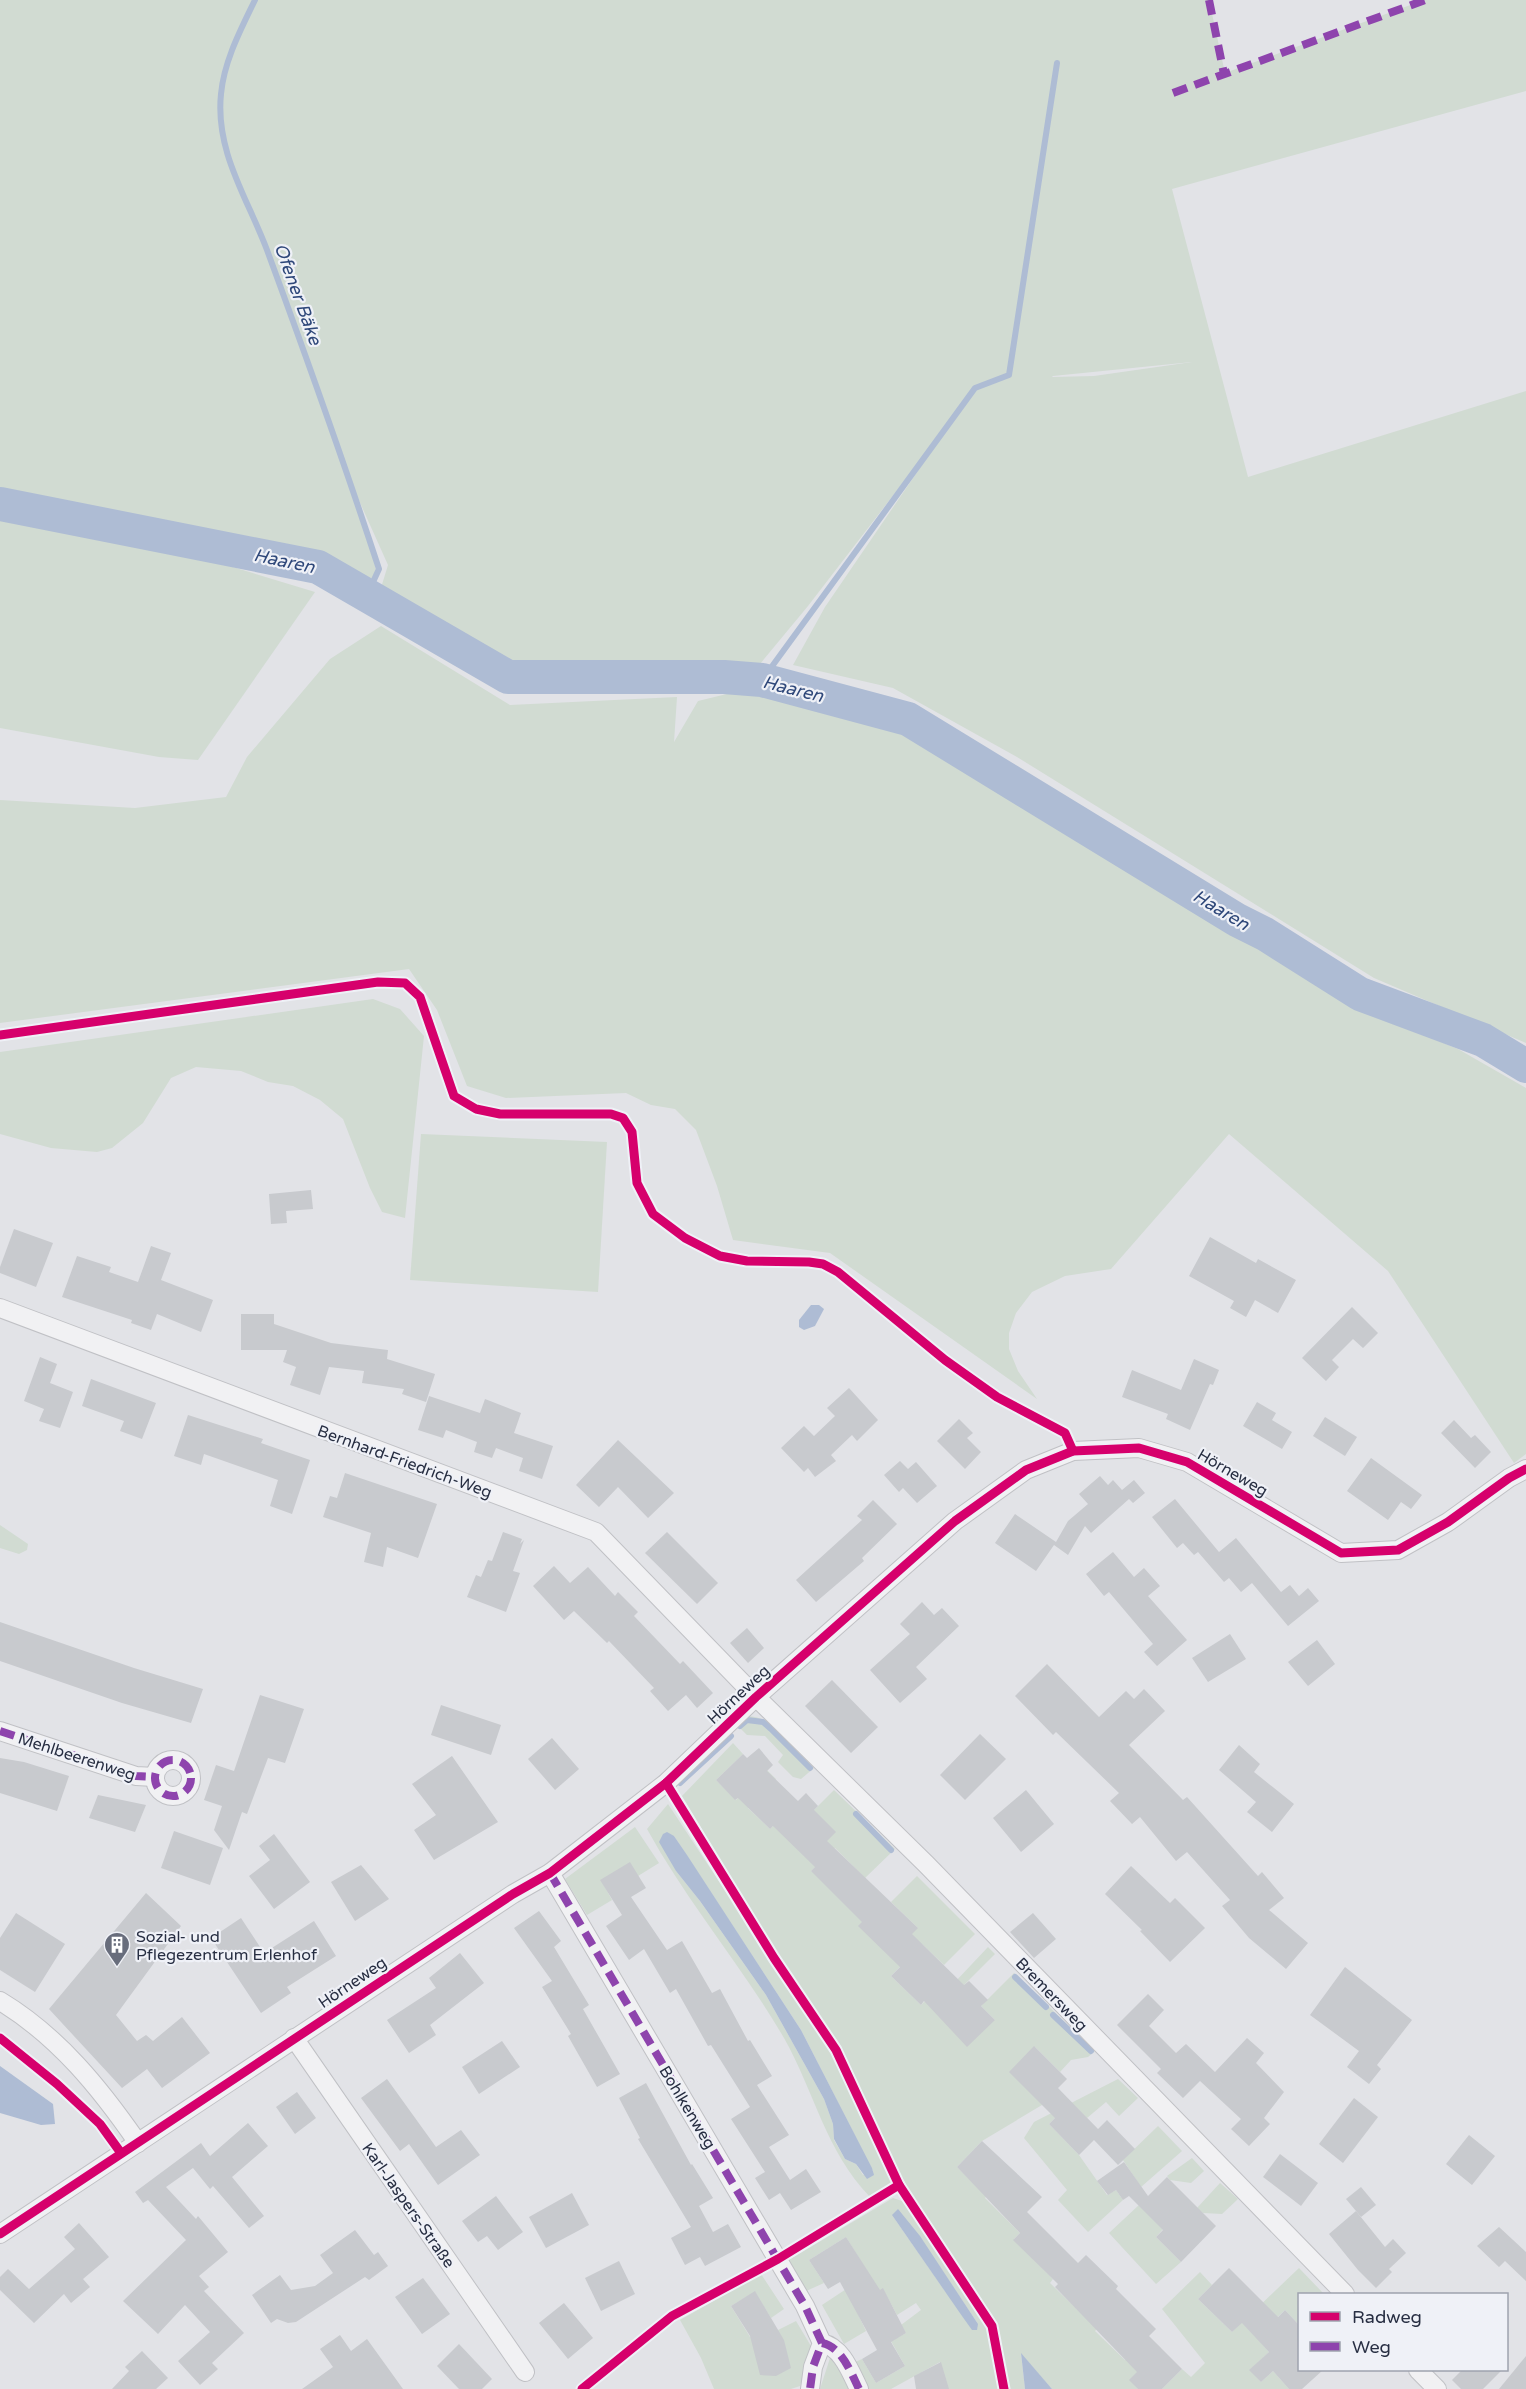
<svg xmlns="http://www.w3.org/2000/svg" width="1526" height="2389" viewBox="0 0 1526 2389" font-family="'Varela Round',sans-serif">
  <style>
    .green { fill: #d1dbd2; fill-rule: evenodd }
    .water { fill: #aebcd4 }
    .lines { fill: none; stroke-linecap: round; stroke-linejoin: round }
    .stream { stroke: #aebcd4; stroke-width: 6 }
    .river { stroke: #aebcd4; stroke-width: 34 }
    .building { fill: #c8cace }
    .street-casing { stroke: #c0c1c5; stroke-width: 20 }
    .street { stroke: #f1f1f3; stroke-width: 18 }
    .quiet { stroke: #8e44ad; stroke-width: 8; stroke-dasharray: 15 8; stroke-linecap: butt }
    .cycleway-casing { stroke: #eff1f7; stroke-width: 13 }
    .cycleway { stroke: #d6006c; stroke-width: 9 }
    .labels { text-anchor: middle; stroke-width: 4.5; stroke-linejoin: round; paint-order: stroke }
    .street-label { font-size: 16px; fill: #272e42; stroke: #eff1f7 }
    .poi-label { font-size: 16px; fill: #272e42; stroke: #eff1f7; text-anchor: start }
    .water-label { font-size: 18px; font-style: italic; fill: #2e4779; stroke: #eff1f7 }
  </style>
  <rect width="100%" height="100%" fill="#e2e3e7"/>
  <g class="green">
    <path d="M0,0H1209L1225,73L1424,0H1526V91L1172,189L1248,477L1526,391V1043L1374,978L1017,757L893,688L793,665L825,607L965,402L808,606L760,664L619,662L511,667L380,591L388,565L353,487L376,569L372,579L316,553L0,491ZM1192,362L1094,376L1052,377L1053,376Z"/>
    <path d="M0,519L200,557L315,592L198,760L159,757L0,728Z"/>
    <path d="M381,626L510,705L677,697L674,742L698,701L735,692L779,696L848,713L915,740L1018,796L1346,1003L1458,1049L1526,1088V1454L1514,1463L1388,1271L1229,1134L1111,1269L1065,1276L1032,1292L1016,1313L1009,1333V1349L1018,1371L1037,1399L830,1253L733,1240L717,1186L696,1130L675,1109L651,1105L626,1093L506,1098L467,1086L437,1010L409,969L0,1023V800L135,808L226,797L247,757L330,659Z"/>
    <path d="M373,999L400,1009L424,1036L405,1218L382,1212L370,1188L343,1119L320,1100L293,1086L268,1082L241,1071L196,1067L171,1078L143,1123L112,1148L97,1152L51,1148L0,1134V1052Z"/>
    <path d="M421,1134L607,1142L598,1292L410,1280Z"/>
    <path d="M0,1525L28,1544L27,1550L19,1554L0,1548Z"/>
    <path d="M748,1716C776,1717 796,1749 814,1768L801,1779L793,1777L778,1762L783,1755L765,1736L747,1735L737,1725Z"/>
    <path d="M733,1743L743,1754L716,1780L736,1800L767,1770L776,1779L748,1808L770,1829L795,1804L814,1810L834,1790L895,1849L865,1878L835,1848L811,1871L918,1928L891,1902L917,1876L975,1934L944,1965L922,1944L891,1976L921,2005L949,1977L955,1982L988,1947L995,1954L936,2013L995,2020L981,2006L1014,1973L1095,2051L1088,2057L1071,2060L1060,2072L1035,2047L1042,2105L982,2141L957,2167L978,2188H994L985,2198L1020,2233L1014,2239L1053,2279L1050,2283L1086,2318L1119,2306L1095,2331L1125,2360L1148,2336L1161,2348L1130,2380L1138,2389H1052L1021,2354L1025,2389H1009L999,2330L914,2202L839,2049L777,1954L682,1796Z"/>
    <path d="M668,1804L822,2038L847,2082L859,2114L891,2178L892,2185L870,2197C825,2150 815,2093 784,2038C742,1966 687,1902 647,1829ZM674,1836L801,2030L873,2171L863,2175L856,2164L845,2159L834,2140L833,2124L824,2099L766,1995L700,1901L676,1871Z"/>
    <path d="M635,1827L659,1863L638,1876L601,1880L612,1900L587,1915L565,1879Z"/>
    <path d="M1118,2079L1138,2098L1119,2116L1106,2102L1087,2118L1071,2102L1049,2124L1079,2155L1107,2195L1116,2190L1123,2200L1088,2232L1058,2200L1067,2190L1024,2138L1034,2122Z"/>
    <path d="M1158,2126L1182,2151L1141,2187L1123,2160Z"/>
    <path d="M1192,2158L1204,2171L1191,2183L1170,2180L1167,2176Z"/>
    <path d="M1220,2183L1238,2199L1222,2214L1203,2213L1197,2208Z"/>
    <path d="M893,2198L905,2202L921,2223L988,2326L990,2344L1000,2389H948L940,2362L891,2389H868L853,2363L862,2359L876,2383L905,2366L891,2341L906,2333L901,2325L921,2310L916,2303L897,2315L883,2289L853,2304L866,2331L844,2344L822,2305L869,2274L846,2237L809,2260L824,2283L804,2292L787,2261ZM892,2215L936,2261L978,2324L945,2291Z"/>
    <path d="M1139,2205L1163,2229L1156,2237L1181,2262L1156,2284L1109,2233Z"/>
    <path d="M1299,2268L1324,2294H1300L1299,2325L1285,2310L1256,2337L1269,2352L1250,2370L1261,2382L1273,2371L1289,2389H1162L1182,2369L1191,2377L1205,2363L1162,2309L1200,2272L1212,2285L1198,2299L1232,2332Z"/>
    <path d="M761,2274L784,2309L771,2318L755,2292L731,2306L750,2337L764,2328L768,2335L796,2321L811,2346L800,2386L791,2389H714L701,2358L680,2320Z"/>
    <path d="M830,2358H832L850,2389H820Z"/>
  </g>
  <g class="water">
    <path d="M811,1305H819L824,1309L815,1326L804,1330L799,1327V1320Z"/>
    <path d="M667,1832L674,1836L687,1855L801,2030L872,2168L874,2175L867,2179L856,2164L845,2159L834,2139L833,2124L824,2099L766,1995L700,1901L676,1871L659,1842L663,1834Z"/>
    <path d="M0,2066L53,2104L55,2124L41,2125L0,2113Z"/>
    <path d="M898,2209L920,2236L978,2324L977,2330H972L962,2316L892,2215Z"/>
    <path d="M1021,2353L1052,2389H1025Z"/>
  </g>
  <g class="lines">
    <g class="stream">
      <path d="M255,0C241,29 224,61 221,94C215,152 248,199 267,250C306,356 344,462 379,569L367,595"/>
      <path d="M762,680L975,388L1009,375L1057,63"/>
      <path d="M740,1726L747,1720L763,1722L771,1729L810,1768"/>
      <path d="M680,1783L731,1736"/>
      <path d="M856,1814L891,1850"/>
      <path d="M1015,1977L1046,2007"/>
      <path d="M1053,2015L1091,2051"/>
    </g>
    <path class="river" d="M0,504L318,567L508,677H724L762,680L908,719L1237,920L1265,934L1360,994L1483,1040L1526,1066"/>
  </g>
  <g class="building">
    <path d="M311,1190L313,1209L286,1211L287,1223L271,1224L269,1194Z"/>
    <path d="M14,1229L53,1243L36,1287L0,1273V1267Z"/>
    <path d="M1210,1237L1256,1263L1258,1259L1296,1280L1278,1313L1255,1300L1246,1317L1230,1308L1234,1301L1189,1276Z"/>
    <path d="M151,1246L171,1253L161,1280L213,1300L201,1332L157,1314L151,1330L131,1323L132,1320L62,1297L77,1256L111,1267L109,1272L138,1282Z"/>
    <path d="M1352,1307L1378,1333L1363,1348L1353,1339L1332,1360L1339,1367L1326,1381L1302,1358Z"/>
    <path d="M241,1314H274V1324L331,1343L388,1350L387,1359L435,1374L426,1402L402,1394L404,1389L362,1383L364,1371L329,1367L320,1395L290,1385L296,1367L283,1362L287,1350H241Z"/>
    <path d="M40,1357L57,1364L50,1383L73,1392L60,1428L39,1421L44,1409L24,1401Z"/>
    <path d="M1194,1359L1219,1370L1213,1385L1210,1384L1190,1430L1166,1419L1168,1414L1122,1397L1132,1370L1181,1390Z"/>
    <path d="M91,1379L156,1403L142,1439L120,1431L124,1421L82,1406Z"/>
    <path d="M849,1388L878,1420L857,1441L852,1435L831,1455L836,1461L815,1477L808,1468L804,1472L781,1448L804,1426L814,1436L835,1416L827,1408Z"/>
    <path d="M429,1396L480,1413L485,1399L521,1413L514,1433L553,1446L542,1479L519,1471L523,1458L496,1448L492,1458L474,1452L477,1442L446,1430L443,1438L418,1430Z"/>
    <path d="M1257,1402L1276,1413L1272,1420L1292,1432L1282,1449L1243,1426Z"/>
    <path d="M188,1415L263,1439L261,1443L310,1460L292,1514L270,1506L278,1480L204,1454L201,1465L174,1456Z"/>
    <path d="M1325,1417L1357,1437L1345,1456L1313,1436Z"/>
    <path d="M959,1419L973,1433L967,1438L981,1452L965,1469L937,1441Z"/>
    <path d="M1454,1420L1471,1438L1475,1435L1491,1452L1475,1468L1441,1433Z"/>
    <path d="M618,1440L674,1493L648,1518L618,1487L599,1507L576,1485Z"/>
    <path d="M1371,1458L1422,1495L1411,1509L1401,1502L1388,1520L1347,1491Z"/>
    <path d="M900,1461L908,1469L916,1462L937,1486L917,1503L903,1488L899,1492L884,1475Z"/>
    <path d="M345,1473L437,1504L418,1558L387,1547L383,1567L364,1562L371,1533L323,1517L330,1496L337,1498Z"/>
    <path d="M1100,1476L1108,1485L1113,1480L1122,1490L1134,1480L1145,1493L1133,1503L1129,1499L1091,1533L1085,1526L1068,1555L1054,1545L1036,1571L995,1543L1015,1514L1056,1542L1068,1521L1088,1504L1079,1494Z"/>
    <path d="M1175,1499L1219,1552L1236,1538L1281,1592L1290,1585L1299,1596L1308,1588L1319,1601L1288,1626L1252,1583L1241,1592L1229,1578L1224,1582L1198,1552L1194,1555L1183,1543L1177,1548L1152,1517Z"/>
    <path d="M873,1500L897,1524L862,1558L864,1561L816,1602L796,1580L862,1520L857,1516Z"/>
    <path d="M503,1532L522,1539L520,1544L524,1540L513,1571L520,1573L506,1612L467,1597L476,1575L481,1577L488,1560L492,1561Z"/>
    <path d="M667,1532L718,1583L697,1604L645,1553Z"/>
    <path d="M1113,1552L1134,1577L1144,1568L1160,1586L1148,1596L1187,1640L1157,1666L1144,1652L1153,1644L1109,1592L1104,1596L1086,1574Z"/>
    <path d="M554,1566L570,1583L588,1567L615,1596L618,1592L638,1612L634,1616L680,1664L683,1661L713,1693L697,1708L686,1695L668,1711L650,1691L654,1688L609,1641L607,1643L574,1611L564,1620L533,1586Z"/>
    <path d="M922,1602L934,1615L942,1608L959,1626L916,1667L927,1679L900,1703L870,1670L910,1634L900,1624Z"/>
    <path d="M0,1622L134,1668L203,1689L191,1723L122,1703L0,1661Z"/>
    <path d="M747,1628L764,1648L748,1663L730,1643Z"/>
    <path d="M1230,1634L1246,1659L1208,1682L1192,1658Z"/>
    <path d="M1317,1640L1335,1664L1308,1686L1288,1662Z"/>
    <path d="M1047,1664L1099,1717L1126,1691L1134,1699L1144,1689L1165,1711L1129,1745L1183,1800L1187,1797L1258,1876L1262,1872L1284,1898L1269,1910L1308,1943L1286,1969L1249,1938L1222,1906L1230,1900L1187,1852L1176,1861L1140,1817L1132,1824L1110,1801L1119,1793L1056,1732L1053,1735L1015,1696Z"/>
    <path d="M832,1680L878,1727L851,1753L805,1706Z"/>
    <path d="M260,1695L304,1709L285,1763L268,1758L247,1814L242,1812L229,1850L214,1830L222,1806L204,1800L216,1765L234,1771Z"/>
    <path d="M441,1705L501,1725L491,1755L431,1735Z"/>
    <path d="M980,1734L1006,1759L965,1800L940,1775Z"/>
    <path d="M552,1738L579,1769L555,1790L528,1759Z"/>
    <path d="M1239,1745L1260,1764L1254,1772L1294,1804L1272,1832L1247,1812L1256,1802L1219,1770Z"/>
    <path d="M759,1748L773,1765L767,1771L798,1801L806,1793L818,1806L814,1810L836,1832L827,1841L918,1928L912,1934L964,1985L969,1981L988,2000L981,2006L995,2020L967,2047L924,2001L921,2005L891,1976L900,1967L858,1926L862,1922L811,1871L815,1867L773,1826L770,1829L738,1798L735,1800L716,1780L743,1754L747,1758Z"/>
    <path d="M452,1756L498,1822L434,1860L414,1830L436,1815L412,1784Z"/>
    <path d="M0,1758L24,1762L69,1776L57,1811L0,1793Z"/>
    <path d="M1026,1790L1054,1824L1021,1852L993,1818Z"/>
    <path d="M98,1795L146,1805L135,1832L89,1818Z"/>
    <path d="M174,1831L223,1848L210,1885L161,1868Z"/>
    <path d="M274,1834L310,1882L274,1909L249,1876L270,1860L259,1846Z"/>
    <path d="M630,1862L646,1888L631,1897L667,1950L682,1941L712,1993L720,1989L748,2041L750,2040L772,2076L757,2085L789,2135L769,2147L790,2180L806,2169L821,2192L791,2210L780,2193L769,2200L755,2178L765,2172L731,2119L750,2107L711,2045L708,2046L676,1989L670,1993L644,1949L629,1960L606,1926L622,1915L600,1880Z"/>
    <path d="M361,1865L389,1899L355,1921L331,1882Z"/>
    <path d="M1131,1866L1170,1903L1175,1898L1205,1928L1170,1962L1140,1931L1142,1930L1105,1894Z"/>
    <path d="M146,1893L181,1926L116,2015L137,2041L146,2035L153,2041L182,2017L210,2053L162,2088L147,2069L122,2088L49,2009Z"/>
    <path d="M539,1911L561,1941L554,1947L589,2005L583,2009L620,2074L597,2087L568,2036L571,2034L542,1987L552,1981L514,1928Z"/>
    <path d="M16,1913L65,1944L35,1992L0,1970V1938Z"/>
    <path d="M1033,1913L1056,1939L1034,1958L1010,1932Z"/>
    <path d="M241,1918L264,1953L314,1921L336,1956L287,1987L291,1993L261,2013L211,1938Z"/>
    <path d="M460,1953L484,1983L430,2025L436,2035L409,2053L387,2020L436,1988L429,1978Z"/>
    <path d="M1345,1967L1412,2020L1377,2065L1381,2069L1369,2084L1347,2067L1359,2051L1310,2015Z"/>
    <path d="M1148,1994L1164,2010L1149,2026L1176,2053L1186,2044L1215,2072L1247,2038L1264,2053L1256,2063L1284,2092L1264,2118L1270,2124L1249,2146L1231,2129L1241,2119L1200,2081L1183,2098L1157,2073L1161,2069L1117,2025Z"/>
    <path d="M502,2041L520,2067L479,2094L462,2067Z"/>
    <path d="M1034,2046L1067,2079L1058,2088L1098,2129L1107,2120L1135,2149L1118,2165L1094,2140L1079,2155L1049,2124L1055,2118L1009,2072Z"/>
    <path d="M387,2079L436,2147L461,2130L480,2155L438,2185L409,2144L400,2151L361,2098Z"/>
    <path d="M646,2083L691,2165L692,2164L713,2198L699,2206L713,2232L728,2224L741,2247L705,2266L700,2257L685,2265L671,2238L691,2227L638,2139L640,2138L619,2098Z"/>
    <path d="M297,2092L316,2118L295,2134L276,2107Z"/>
    <path d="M1354,2098L1378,2117L1343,2163L1319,2144Z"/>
    <path d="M248,2123L268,2146L232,2177L264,2216L249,2228L213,2186L210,2189L193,2168L166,2187L196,2219L198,2216L228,2252L199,2276L209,2287L204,2291L244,2333L212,2363L218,2369L200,2385L178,2361L210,2332L185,2305L158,2334L123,2301L186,2240L148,2200L143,2203L135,2192L201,2143L210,2156Z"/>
    <path d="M1469,2135L1495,2156L1472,2185L1446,2164Z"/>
    <path d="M982,2141L1042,2197L1027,2212L1078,2263L1086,2255L1118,2286L1116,2289L1156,2329L1149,2336L1182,2369L1162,2389H1138L1129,2380L1137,2372L1055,2287L1058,2284L1013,2240L1020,2233L957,2167Z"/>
    <path d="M1280,2154L1318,2183L1301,2206L1263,2177Z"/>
    <path d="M1124,2162L1148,2196L1167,2177L1216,2226L1181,2262L1156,2237L1163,2230L1129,2196L1123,2200L1116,2190L1108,2195L1097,2181Z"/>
    <path d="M1361,2187L1376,2205L1361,2217L1346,2199Z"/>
    <path d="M572,2193L589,2225L546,2248L529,2217Z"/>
    <path d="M496,2196L523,2232L498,2250L487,2236L478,2242L462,2221Z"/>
    <path d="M1356,2211L1385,2247L1393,2239L1406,2253L1389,2269L1392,2272L1376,2288L1358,2270L1329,2234Z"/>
    <path d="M79,2223L109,2257L83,2279L90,2287L71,2303L64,2294L34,2323L0,2290V2277L8,2269L29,2289L75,2249L64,2237Z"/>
    <path d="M1499,2227L1526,2252V2281L1505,2261L1499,2267L1477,2246Z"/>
    <path d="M355,2230L374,2255L378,2252L388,2266L369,2280L365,2277L296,2322L288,2323L277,2319L271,2323L252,2295L280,2275L291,2290L315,2286L333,2273L320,2255Z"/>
    <path d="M846,2237L880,2290L883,2288L906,2333L891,2342L905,2366L876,2383L862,2359L877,2350L840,2282L828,2289L809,2260Z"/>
    <path d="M619,2261L635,2294L601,2311L585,2278Z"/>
    <path d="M1229,2268L1278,2317L1285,2310L1299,2325V2370H1323L1302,2389H1289L1273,2371L1261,2382L1249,2370L1269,2352L1242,2323L1232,2332L1198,2299Z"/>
    <path d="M423,2278L450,2314L422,2334L395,2297Z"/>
    <path d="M755,2291L784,2340L791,2368L776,2376L760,2375L750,2336L731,2306Z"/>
    <path d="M564,2303L593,2338L568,2359L539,2323Z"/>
    <path d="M340,2335L351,2351L367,2339L403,2389H302L333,2367L320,2349Z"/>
    <path d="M459,2344L492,2379L482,2389H459L437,2366Z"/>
    <path d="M142,2351L168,2378L156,2389H112L129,2371L125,2367Z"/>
    <path d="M1526,2356V2389H1499Z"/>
    <path d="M941,2362L949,2389H916L914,2376Z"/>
    <path d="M1462,2370H1502L1483,2389H1461L1452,2380Z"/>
  </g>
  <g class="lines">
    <defs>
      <g id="street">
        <path d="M0,1308L596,1532L756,1697L926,1864L1345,2294"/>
        <path d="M0,1731L136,1776L155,1777"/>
        <circle cx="173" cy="1778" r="18"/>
        <path d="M550,1873L805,2306L822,2343L813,2367L810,2389"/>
        <path d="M0,2001C58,2036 100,2088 138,2143"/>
        <path d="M294,2038L525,2372"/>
        <path d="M0,2234L513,1894L550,1873L666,1783L756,1697L955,1521L1026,1470L1073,1451L1139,1448L1187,1462L1341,1553L1398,1550L1448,1522L1509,1478L1526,1469"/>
        <path d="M822,2343C842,2347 851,2373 859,2389"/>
        <path d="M1418,2370L1437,2389"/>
      </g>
    </defs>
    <use href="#street" class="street-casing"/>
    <use href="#street" class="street"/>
    <g class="quiet">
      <path d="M1209,0L1224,74"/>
      <path d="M1173,93L1425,0"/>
      <path d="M0,1731L136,1776L155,1777"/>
      <circle cx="173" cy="1778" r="18"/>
      <path d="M550,1873L805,2306L822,2343L813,2367L810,2389"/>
      <path d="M822,2343C842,2347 851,2373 859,2389"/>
    </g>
    <defs>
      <g id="cycleway">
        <path d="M0,1035L378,982L405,983L420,997L454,1096L476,1109L500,1114H611L623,1118L632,1132L637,1183L653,1214L685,1238L720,1256L747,1261L809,1262L823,1264L838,1272L945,1360L997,1397L1065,1433L1073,1451"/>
        <path d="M666,1783L774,1958L836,2050L899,2185L992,2326L1004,2389"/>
        <path d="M0,2038L57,2084L100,2124L121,2153"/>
        <path d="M0,2234L513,1894L550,1873L666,1783L756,1697L955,1521L1026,1470L1073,1451L1139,1448L1187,1462L1341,1553L1398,1550L1448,1522L1509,1478L1526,1469"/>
        <path d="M582,2389L672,2316L778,2259L899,2185"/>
      </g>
    </defs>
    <use href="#cycleway" class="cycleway-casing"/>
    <use href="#cycleway" class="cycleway"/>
  </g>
  <defs>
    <symbol id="building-pin" viewBox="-11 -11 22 30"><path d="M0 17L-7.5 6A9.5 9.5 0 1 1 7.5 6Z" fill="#686d7c" stroke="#eff1f7"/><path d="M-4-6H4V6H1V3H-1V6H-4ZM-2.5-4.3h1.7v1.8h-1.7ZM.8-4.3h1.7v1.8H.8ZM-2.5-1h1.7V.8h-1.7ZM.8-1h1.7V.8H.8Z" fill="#fff"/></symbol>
  </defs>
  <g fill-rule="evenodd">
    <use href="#building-pin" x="102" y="1930" width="30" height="40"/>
  </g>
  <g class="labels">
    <g class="street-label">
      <text transform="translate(405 1461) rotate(20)" y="6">Bernhard-Friedrich-Weg</text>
      <text transform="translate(1233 1472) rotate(30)" y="6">Hörneweg</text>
      <text transform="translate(738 1694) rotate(-43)" y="6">Hörneweg</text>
      <text transform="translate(77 1756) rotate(18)" y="6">Mehlbeerenweg</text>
      <text transform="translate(352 1982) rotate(-34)" y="6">Hörneweg</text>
      <text transform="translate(1052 1994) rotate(46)" y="6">Bremersweg</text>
      <text transform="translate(688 2107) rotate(59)" y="6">Bohlkenweg</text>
      <text transform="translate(409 2205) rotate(55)" y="6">Karl-Jaspers-Straße</text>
    </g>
    <g class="poi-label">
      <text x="136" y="1942">Sozial- und<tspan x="136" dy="18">Pflegezentrum Erlenhof</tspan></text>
    </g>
    <g class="water-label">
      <text transform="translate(298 294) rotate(70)" y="6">Ofener Bäke</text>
      <text transform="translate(284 561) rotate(12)" y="6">Haaren</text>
      <text transform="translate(793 689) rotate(14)" y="6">Haaren</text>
      <text transform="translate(1221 910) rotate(31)" y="6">Haaren</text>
    </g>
  </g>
  <rect x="1298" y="2293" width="210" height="78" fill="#eff1f7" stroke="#9fa3af" stroke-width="1.5"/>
  <rect x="1310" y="2312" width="30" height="9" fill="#d6006c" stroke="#9fa3af" stroke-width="1.5"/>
  <text x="1352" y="2323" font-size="18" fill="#272e42">Radweg</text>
  <rect x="1310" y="2342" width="30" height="9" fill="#8e44ad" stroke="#9fa3af" stroke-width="1.5"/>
  <text x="1352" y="2353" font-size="18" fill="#272e42">Weg</text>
</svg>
